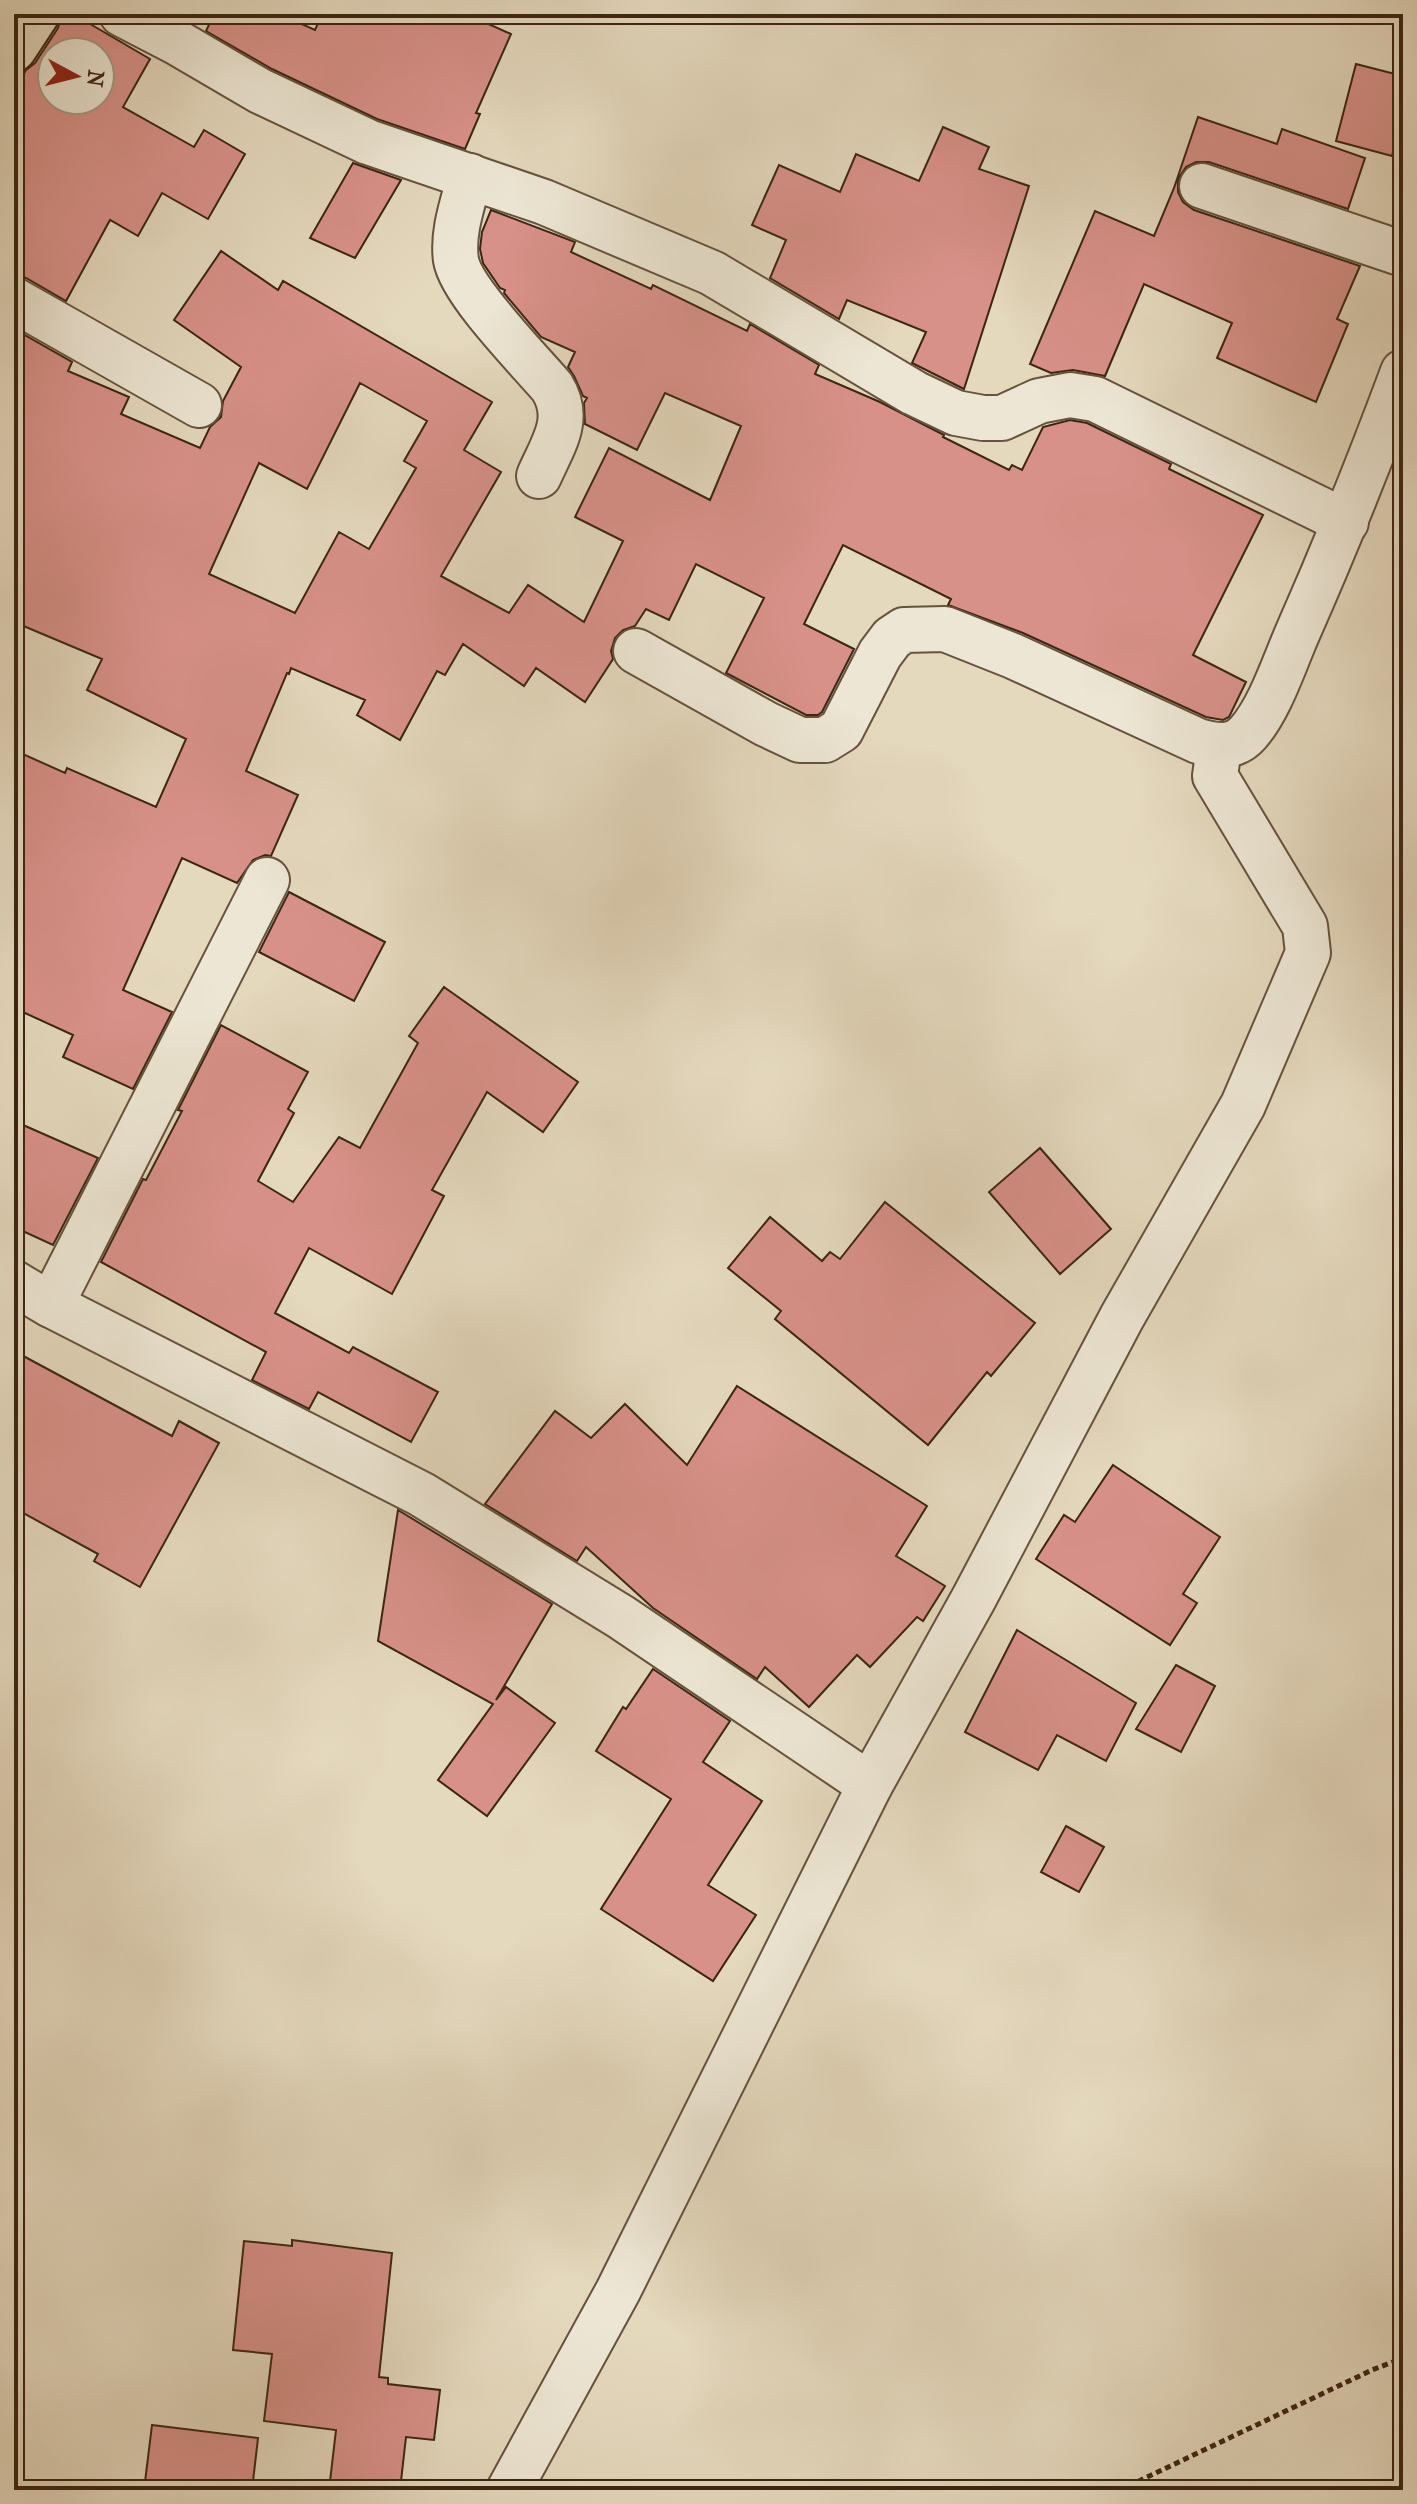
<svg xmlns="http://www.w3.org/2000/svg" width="1417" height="2504" viewBox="0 0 1417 2504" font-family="'IM FELL French Canon',serif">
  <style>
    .building { fill: #d89189; stroke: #3c2513; stroke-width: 2; fill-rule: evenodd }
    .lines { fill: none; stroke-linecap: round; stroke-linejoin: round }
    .minor-casing { stroke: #66523e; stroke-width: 48 }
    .major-casing { stroke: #3c2513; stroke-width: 48 }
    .path { stroke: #3c2513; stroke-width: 5; stroke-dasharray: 6 4; stroke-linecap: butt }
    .minor { stroke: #ede6d4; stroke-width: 44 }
    .major { stroke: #e4d8bd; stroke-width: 44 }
  </style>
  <rect width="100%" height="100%" fill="#e4d8bd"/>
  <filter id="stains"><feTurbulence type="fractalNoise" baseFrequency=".0025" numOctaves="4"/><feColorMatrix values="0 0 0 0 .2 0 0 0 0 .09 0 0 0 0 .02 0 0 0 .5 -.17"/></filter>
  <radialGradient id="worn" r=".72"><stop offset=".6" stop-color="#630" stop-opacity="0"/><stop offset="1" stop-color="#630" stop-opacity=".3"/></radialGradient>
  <g class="building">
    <path d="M62,14H73L150,59L123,107L194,147L204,130L245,154L208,219L162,193L138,236L110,220L66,301L26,278L14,275V92L26,70L35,63L58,28ZM52,52H100V100H52Z"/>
    <path d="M214,14H279L315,30L322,14H466L511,34L476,113L480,114L465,149L377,119L272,69L206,31Z"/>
    <path d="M1356,64L1403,76V113L1392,156L1336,141Z"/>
    <path d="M1198,117L1277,144L1282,129L1365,158L1348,209L1209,162H1196L1186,167L1178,179V192L1183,202L1194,210L1360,266L1337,319L1348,324L1316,402L1217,358L1232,323L1144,284L1105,376L1073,370L1051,373L1030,364L1095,211L1154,236L1174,188Z"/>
    <path d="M943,127L989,147L979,169L1029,186L964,389L912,363L926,332L847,300L839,319L770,278L786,240L752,225L779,165L840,192L856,154L919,181Z"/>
    <path d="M353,163L401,180L355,258L310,238Z"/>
    <path d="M491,210L575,242L571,252L651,289L653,285L747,331L750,324L819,365L815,374L880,402L944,435L943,437L1009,470L1012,465L1022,470L1043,427L1070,420L1087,423L1171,464L1169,469L1263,515L1193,655L1246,682L1229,717L1223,720L1206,717L1023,633L948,605L951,599L843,545L804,624L854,649L822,712L818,715H806L726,673L764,598L696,564L669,620L646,609L635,626L623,630L615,638L611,651L613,659L585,702L536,668L524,686L463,644L445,675L437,671L400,740L357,715L365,700L291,668L289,674L287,673L246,771L298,795L271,856L265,855L253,860L237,883L182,858L123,990L172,1012L133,1089L63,1057L73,1035L14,1008V750L65,773L67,768L156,807L186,739L87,690L102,659L14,622V329L72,362L68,371L129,397L121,414L200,448L210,427L221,417L223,401L241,367L174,320L221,251L278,290L283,281L492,402L464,450L501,472L441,576L509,613L528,585L584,622L623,541L575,517L609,448L710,500L741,426L665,393L637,450L585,424L584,403L587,398L583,396L574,376L568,367L575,352L541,337L504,293L505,290L500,288L483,263L480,249L482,232ZM360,383L427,421L404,461L416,468L369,549L339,532L295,613L209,574L259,463L307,489Z"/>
    <path d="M289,892L385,942L354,1001L259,952Z"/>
    <path d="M444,987L578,1082L543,1132L487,1092L432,1190L444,1196L392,1294L309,1248L275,1313L349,1353L353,1347L438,1392L411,1442L318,1392L309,1409L252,1380L266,1352L101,1262L143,1179L146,1180L182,1111L178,1110L221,1025L308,1072L288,1109L294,1113L258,1181L293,1202L339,1137L360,1148L418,1043L409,1036Z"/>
    <path d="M14,1121L98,1158L53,1245L14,1227Z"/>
    <path d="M1040,1148L1111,1229L1060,1274L989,1192Z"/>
    <path d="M885,1202L1035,1323L991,1376L987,1372L928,1445L775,1319L781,1311L728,1268L770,1217L822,1261L830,1252L840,1259Z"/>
    <path d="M14,1351L172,1436L179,1421L219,1443L140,1587L94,1561L98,1554L14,1508Z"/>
    <path d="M737,1386L927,1506L896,1556L945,1586L923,1621L917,1617L870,1667L857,1655L809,1707L765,1667L757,1679L653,1608L586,1547L577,1561L485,1504L555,1411L591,1438L625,1404L687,1465Z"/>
    <path d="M1113,1465L1220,1537L1183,1594L1197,1603L1170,1645L1036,1559L1064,1515L1075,1522Z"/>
    <path d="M398,1510L552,1604L496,1700L506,1687L555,1723L487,1816L438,1780L493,1704L378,1641Z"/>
    <path d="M1017,1630L1136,1703L1106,1761L1057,1735L1038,1770L965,1732Z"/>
    <path d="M1176,1665L1215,1686L1181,1752L1136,1729Z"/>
    <path d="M653,1669L730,1721L703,1762L762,1801L708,1885L756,1915L713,1981L601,1909L671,1799L596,1751L623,1707L626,1709Z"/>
    <path d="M1066,1826L1104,1847L1079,1892L1041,1872Z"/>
    <path d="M292,2240L392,2253L379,2377L388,2378V2384L440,2390L434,2440L406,2437L400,2490H329L336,2430L264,2421L272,2354L233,2350L244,2241L292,2246Z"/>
    <path d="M152,2425L258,2438L252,2490H144Z"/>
  </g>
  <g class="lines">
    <defs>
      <g id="minor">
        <path d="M122,14L178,43L260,91L368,142L544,202L712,273L914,393L956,413L983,418H1002L1039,401L1070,395L1095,399L1346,522"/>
        <path d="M470,176C463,203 452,232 456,260C461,291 529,360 552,387C572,419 553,444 539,476"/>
        <path d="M1202,186L1403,254"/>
        <path d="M14,300L199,405"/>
        <path d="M636,651L766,724L800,740H825L841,730L880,654L892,638L904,630L945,629L1013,656L1198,741C1216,746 1234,749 1248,733C1270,708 1284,664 1297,634C1335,548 1370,461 1403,372"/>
        <path d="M14,1283L51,1305L421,1494L621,1617L870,1785L974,1598L1122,1317L1243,1105L1308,953L1305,926L1215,776L1219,747"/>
        <path d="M51,1305L267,880"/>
        <path d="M509,2490L618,2291L870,1785"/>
      </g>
      <path id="major" d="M14,49L37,14"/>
    </defs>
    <use href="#minor" class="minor-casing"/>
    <use href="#major" class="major-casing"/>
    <path class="path" d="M1120,2490L1372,2370L1403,2358"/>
    <use href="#minor" class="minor"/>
    <use href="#major" class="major"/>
  </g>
  <rect width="1417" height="2504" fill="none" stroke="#e4d8bd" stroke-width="48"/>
  <rect x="16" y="16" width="1385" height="2472" fill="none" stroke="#3c2513" stroke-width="4"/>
  <rect x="24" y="24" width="1369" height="2456" fill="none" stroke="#3c2513" stroke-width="2"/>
  <g transform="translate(76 76) rotate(97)"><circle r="38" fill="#ede6d4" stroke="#a69987" stroke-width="2"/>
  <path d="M0-6L14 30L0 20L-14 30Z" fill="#8f2418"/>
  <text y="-12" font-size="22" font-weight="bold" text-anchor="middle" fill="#3c2513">N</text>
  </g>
  <rect width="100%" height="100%" filter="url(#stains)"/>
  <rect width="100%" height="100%" fill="url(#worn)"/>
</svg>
